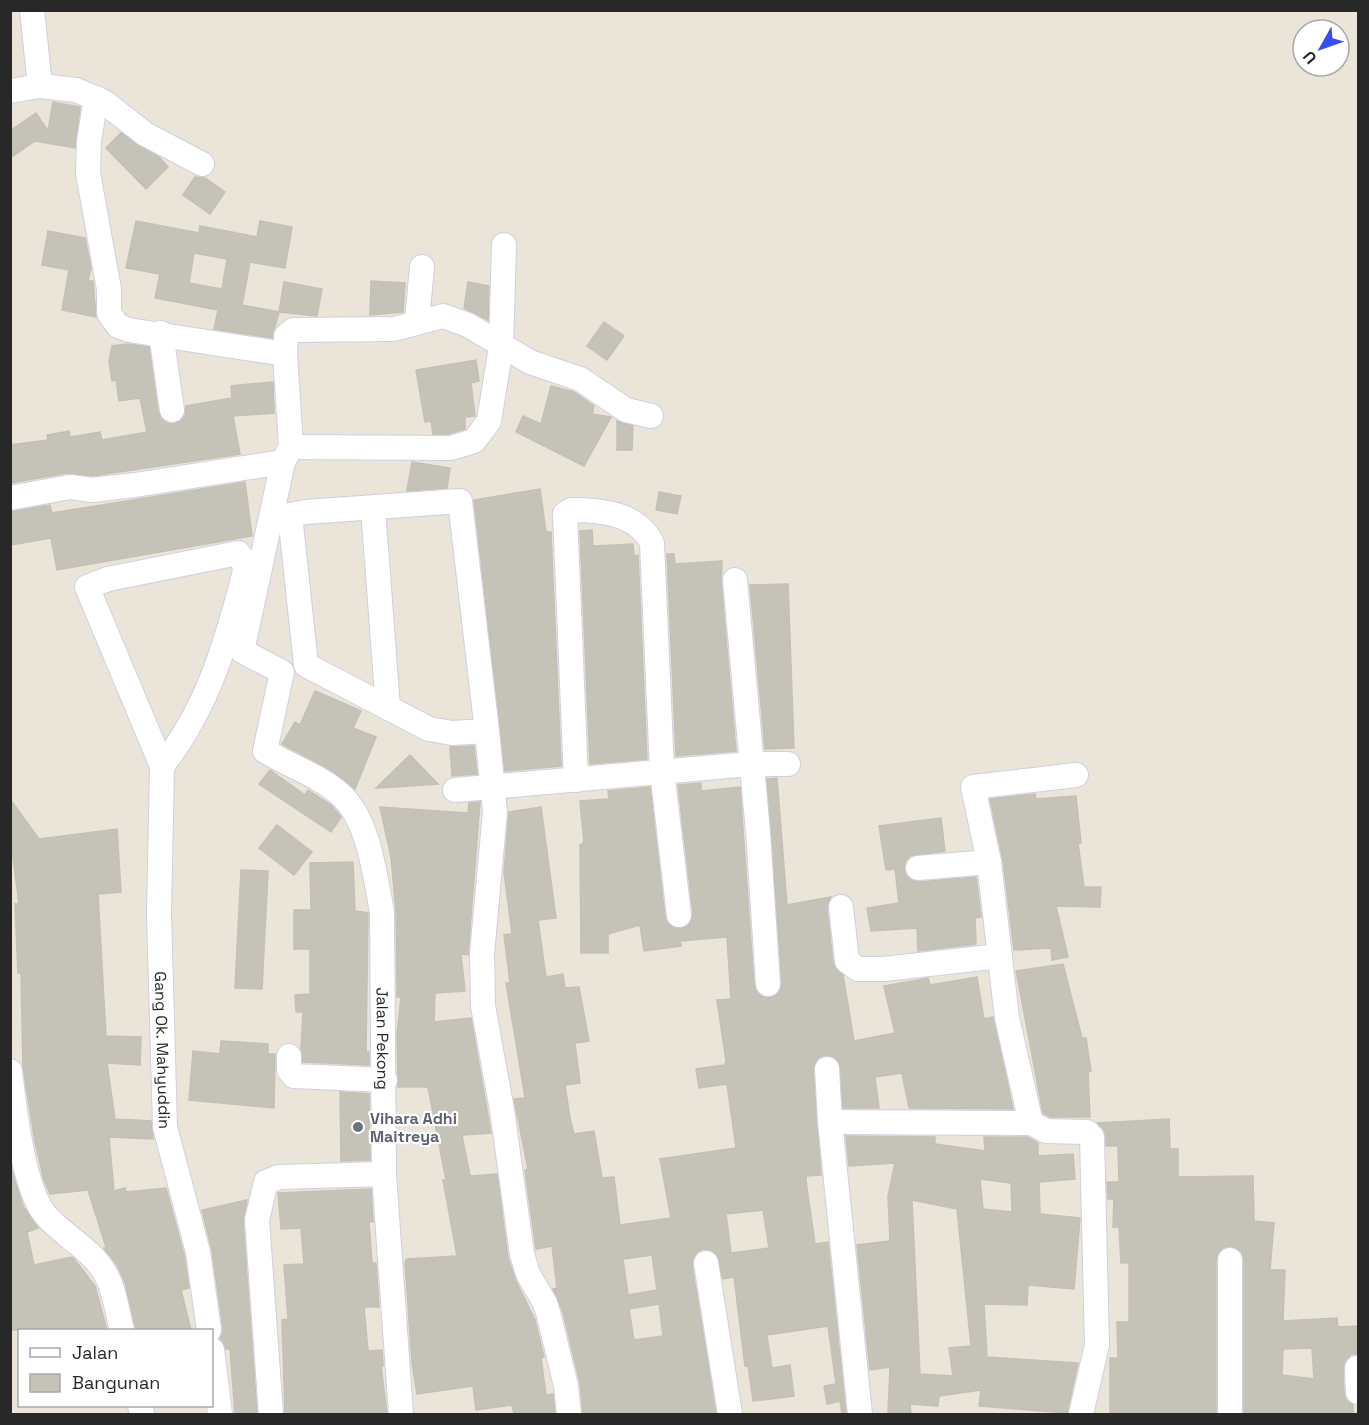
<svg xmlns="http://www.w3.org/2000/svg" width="1369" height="1425" viewBox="0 0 1369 1425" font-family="'Space Grotesk',sans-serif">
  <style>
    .building { fill: #c5c2b8; stroke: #c5c0b3; stroke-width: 1.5; fill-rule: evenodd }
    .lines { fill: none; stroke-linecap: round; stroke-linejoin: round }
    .minor-casing { stroke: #ced0e1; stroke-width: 26 }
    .minor { stroke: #fff; stroke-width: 24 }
    .worship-dot { fill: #6b7280; stroke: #fff; stroke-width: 2 }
    .labels { text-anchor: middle; stroke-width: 4.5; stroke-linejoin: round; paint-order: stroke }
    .street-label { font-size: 16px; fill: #282828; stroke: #fff }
    .worship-label { font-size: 16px; font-weight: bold; fill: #5b616d; stroke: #fff; text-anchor: start }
  </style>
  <rect width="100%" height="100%" fill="#eae4d9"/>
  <g class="building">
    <path d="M53,102L80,107L75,148L35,141L10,158V131L36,113L48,131Z"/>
    <path d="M121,133L159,157L168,167L146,189L106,148Z"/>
    <path d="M195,177L205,178L225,192L210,214L183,195Z"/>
    <path d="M136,221L199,233L200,226L257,237L260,221L292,227L285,268L250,262L242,305L279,312L284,282L322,289L317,316L279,312L272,338L214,329L218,310L155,298L160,274L126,268ZM194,253L227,259L222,289L189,283Z"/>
    <path d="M48,231L85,238L91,268L88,281H93L96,317L62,310L69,270L42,265Z"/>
    <path d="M371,281L405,283L403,312L370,315Z"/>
    <path d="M468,282L489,286L488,320L464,308Z"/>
    <path d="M604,322L624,336L607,360L587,346Z"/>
    <path d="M127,344L149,347L158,412L166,423L173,424L181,421L185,415L186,406L232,398L231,386L273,382L274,413L233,416L240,454L92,476L67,473L10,483V445L48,440L47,435L69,431L70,437L100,432L102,440L147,432L140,398L119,401L116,380L112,381L109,361L112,346Z"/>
    <path d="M476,360L479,381L471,383L475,416L465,417V429L449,434H433L431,421L425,422L416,370Z"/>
    <path d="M551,386L574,392L594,406L592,414L611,417L584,466L516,432L523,416L541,424Z"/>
    <path d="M617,421L633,426L632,450H617Z"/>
    <path d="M412,462L450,468L447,488L407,491Z"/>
    <path d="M245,482L252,536L57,570L51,538L10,545V512L50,505L52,513Z"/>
    <path d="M540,489L546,532H551L561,766L505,771L474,500Z"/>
    <path d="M659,492L681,496L677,514L656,510Z"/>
    <path d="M592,530L593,546L633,544L634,556L638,555L647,759L590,764L580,531Z"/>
    <path d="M667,554H674L675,564L722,561L721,581L736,751L676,756Z"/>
    <path d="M788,584L794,748L765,749L750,585Z"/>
    <path d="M315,691L361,711L353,728L376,737L355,789L331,770L282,744L295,722L300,725Z"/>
    <path d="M474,746L477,774L452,776L450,747Z"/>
    <path d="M410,755L438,784L376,788Z"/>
    <path d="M270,770L305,795L308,790L331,805L341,817L331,832L259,784Z"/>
    <path d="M777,778L787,905L831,897L827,909L833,963L843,975L854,1041L895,1033L884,986L928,978L930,985L977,977L984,1019L993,1017L1013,1109L909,1108L902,1073L875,1077L879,1108H843L839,1062L833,1056L819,1057L813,1070L821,1175L806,1176V1181L815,1244L828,1242L846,1414H842L840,1401L827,1404L824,1386L836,1384L828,1326L767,1335L772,1368L790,1365L794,1396L753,1401L748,1365L745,1366L734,1277L723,1279L717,1255L704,1249L697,1252L692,1265L716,1414H583L580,1383L563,1312L553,1289L557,1288L552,1246L536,1249L525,1170L528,1169L514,1099L525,1098L506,983H510L504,935L512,934L504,872L509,812L541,807L556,918L538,920L546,977L563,974L565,988L579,987L589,1041L575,1043L580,1083L565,1085L570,1118L574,1134L594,1131L602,1178L614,1177L620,1225L671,1218L660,1159L736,1148L727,1084L699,1088L696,1069L725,1065L726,1061L717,1000L731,999L727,937L680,941L681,946L644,951L640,925L608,934V953H581L580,845L584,843L580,801L609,799L608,791L650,787L665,917L668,924L680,929L688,926L693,913L678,785L701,783V791L740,787L754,985L761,996L770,998L780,991L782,983L767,779ZM763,1210L769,1248L731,1253L726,1214ZM652,1255L657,1290L628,1295L623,1259ZM659,1304L663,1336L634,1340L629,1309Z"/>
    <path d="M1035,794L1036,799L1076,796L1081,843H1078L1084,887H1101L1100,907L1056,906L1068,957L1052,960L1051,948L1014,950L1003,860L990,799Z"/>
    <path d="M10,799L39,839L117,829L121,892L98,894L106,1036L141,1037L140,1065L107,1063L115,1119L151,1121L153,1139L109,1137L114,1191L125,1188L126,1192L166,1188L184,1255L189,1288L181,1290L191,1330H136L125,1282L117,1265L104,1248L106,1247L88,1190L50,1194L44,1180L35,1142L23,1067L21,973H18L15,904H19L10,835Z"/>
    <path d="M480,802L468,955L461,954L465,991L435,993L434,1022L471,1018L491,1133L462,1135L470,1176L497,1174L508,1258L516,1281L535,1320L544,1357L541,1358L546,1395L553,1394L555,1414H514L512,1405L476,1410L473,1386L417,1394L412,1363L405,1262L407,1259L457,1256L443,1180H446L428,1087H398L397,1036L401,997H397V991L396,912L391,857L380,807L468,813L469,803Z"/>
    <path d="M941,818L945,851L910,856L905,862L906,876L919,882L976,877L981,917L975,918L976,944L918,951L917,928L871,931L867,908L899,903L895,869L886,870L879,826Z"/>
    <path d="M277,825L312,852L294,875L259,848Z"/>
    <path d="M353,862L355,911L368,913L366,1052H369V1065L303,1062L301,1049L303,1012H296L295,995L310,994V949H294V910H311L310,863Z"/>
    <path d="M241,870L268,871L262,989L235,988Z"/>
    <path d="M1063,964L1082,1038H1086L1091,1071L1088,1072L1090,1117H1050L1043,1113L1017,976L1016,971Z"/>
    <path d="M221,1041L268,1044V1054H275L274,1108L189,1100L193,1051L220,1054Z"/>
    <path d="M340,1092L369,1094L370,1160L341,1161Z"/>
    <path d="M1169,1119L1170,1149H1178V1177L1253,1176L1254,1221L1274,1223L1270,1270H1285L1283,1321L1337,1318L1338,1327L1359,1326V1354H1351L1343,1369L1344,1393L1346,1400L1353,1405V1414H1244V1260L1242,1252L1231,1246L1222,1248L1216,1260V1414H1110V1358H1118L1117,1322H1129V1263H1121L1119,1227H1113L1114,1199H1108L1107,1182H1119L1118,1146H1106V1136L1098,1123ZM1312,1348L1314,1379L1282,1375L1283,1349Z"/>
    <path d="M846,1136L935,1137V1144L985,1151L984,1137H1027L1038,1143V1156L1073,1154L1075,1179L1039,1182L1040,1214L1080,1218L1074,1289L1028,1285L1027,1305L984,1304L987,1357L1078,1363L1067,1413L979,1406L981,1390L939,1396L938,1406L910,1404L911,1414H888L890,1367L870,1370L857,1245L890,1241L888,1196L895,1163L849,1166ZM980,1179L1011,1183L1012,1212L983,1209ZM912,1200L957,1209L971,1346L949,1348L953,1376L920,1374Z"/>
    <path d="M10,1165L23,1206L38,1228L27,1232L34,1265L72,1257L75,1260L95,1286L107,1330H10Z"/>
    <path d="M371,1189L373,1222H369L372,1263H376L379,1307H364L368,1351L382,1350L383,1366H381L387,1414H285L282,1320L288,1319L284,1265L304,1264L301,1228L281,1229L278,1193Z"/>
    <path d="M247,1200L243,1221L257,1414H235L230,1349H226L220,1339L223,1328L212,1250L202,1210Z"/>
  </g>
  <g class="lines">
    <defs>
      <g id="minor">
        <path d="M32,10L40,86"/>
        <path d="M10,91L40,86L76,90L104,102L145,134L202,164"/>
        <path d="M417,321L422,267"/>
        <path d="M161,333L172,410"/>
        <path d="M285,354L286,336L293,330L394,329L443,316L468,325L530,362L580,379L626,410L651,416"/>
        <path d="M291,447L451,448L474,441L489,421L501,347L504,245"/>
        <path id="s1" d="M283,462L242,651L282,672L265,751C290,766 320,776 341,795C369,820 375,876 382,912L384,1174L401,1414"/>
        <path d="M10,498L70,487L92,490L135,485L283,462L291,447L285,354L129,330L118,326L109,313V289L88,173L89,141L96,98"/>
        <path d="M373,508L388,708"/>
        <path d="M735,580L758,832L768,984"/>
        <path d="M487,731L460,501L306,512L290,515L306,665L429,729L452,733L487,731L495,812L482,954L483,1006L502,1110L522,1254L528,1274L545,1303L549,1316L566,1386L569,1414"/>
        <path id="s2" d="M162,766C208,708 227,641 245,571L243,559L238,553L108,579L87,587L162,766L159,914L165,1127L198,1252L209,1330"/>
        <path d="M576,780L565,514L571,510C601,510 637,513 652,543L662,771L679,915"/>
        <path d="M455,790L750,764H788"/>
        <path d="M918,868L989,862"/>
        <path d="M841,907L847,961L858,969H884L1000,956"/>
        <path d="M289,1056V1070L294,1076L385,1080"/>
        <path d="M827,1069L830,1122L860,1414"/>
        <path d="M10,1071C14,1105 23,1186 44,1213C61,1235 91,1248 105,1273C115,1290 117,1312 122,1330"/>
        <path d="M830,1122L1031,1123L1007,1018L989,862L973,787L1076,775"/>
        <path d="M1031,1123L1046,1131L1087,1132L1092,1137L1097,1345L1081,1414"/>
        <path d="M706,1263L730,1414"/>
        <path d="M212,1350L220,1414"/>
        <path d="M1357,1368L1358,1392"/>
        <path d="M140,1406L142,1414"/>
        <path d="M271,1414L257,1220L266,1182L279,1177L384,1174"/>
        <path d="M1230,1414V1260"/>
      </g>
    </defs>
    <use href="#minor" class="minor-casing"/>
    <use href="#minor" class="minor"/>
  </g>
  <circle class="worship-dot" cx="358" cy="1127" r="6"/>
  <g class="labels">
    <g class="street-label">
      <text dy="6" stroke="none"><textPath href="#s1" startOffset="660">Jalan Pekong</textPath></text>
      <text dy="6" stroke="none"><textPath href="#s2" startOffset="867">Gang Ok. Mahyuddin</textPath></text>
    </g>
    <g class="worship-label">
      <text x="370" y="1124">Vihara Adhi<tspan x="370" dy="18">Maitreya</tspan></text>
    </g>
  </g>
  <rect width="1369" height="1425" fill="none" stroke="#282828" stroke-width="24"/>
  <rect x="18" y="1329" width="195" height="78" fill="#ffffff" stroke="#a9a9a9" stroke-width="1.5"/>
  <rect x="30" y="1348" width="30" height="9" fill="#ffffff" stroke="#a9a9a9" stroke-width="1.5"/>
  <text x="72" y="1359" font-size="18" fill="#282828">Jalan</text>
  <rect x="30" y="1374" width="30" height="18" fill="#c5c2b8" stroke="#a9a9a9" stroke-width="1.5"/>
  <text x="72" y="1389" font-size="18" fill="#282828">Bangunan</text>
  <g transform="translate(1321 48) rotate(230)"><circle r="28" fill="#ffffff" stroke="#a9a9a9" stroke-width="1.5"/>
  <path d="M0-4.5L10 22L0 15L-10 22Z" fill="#374bf9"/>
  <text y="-9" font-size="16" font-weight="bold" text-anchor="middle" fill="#282828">U</text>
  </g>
</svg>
